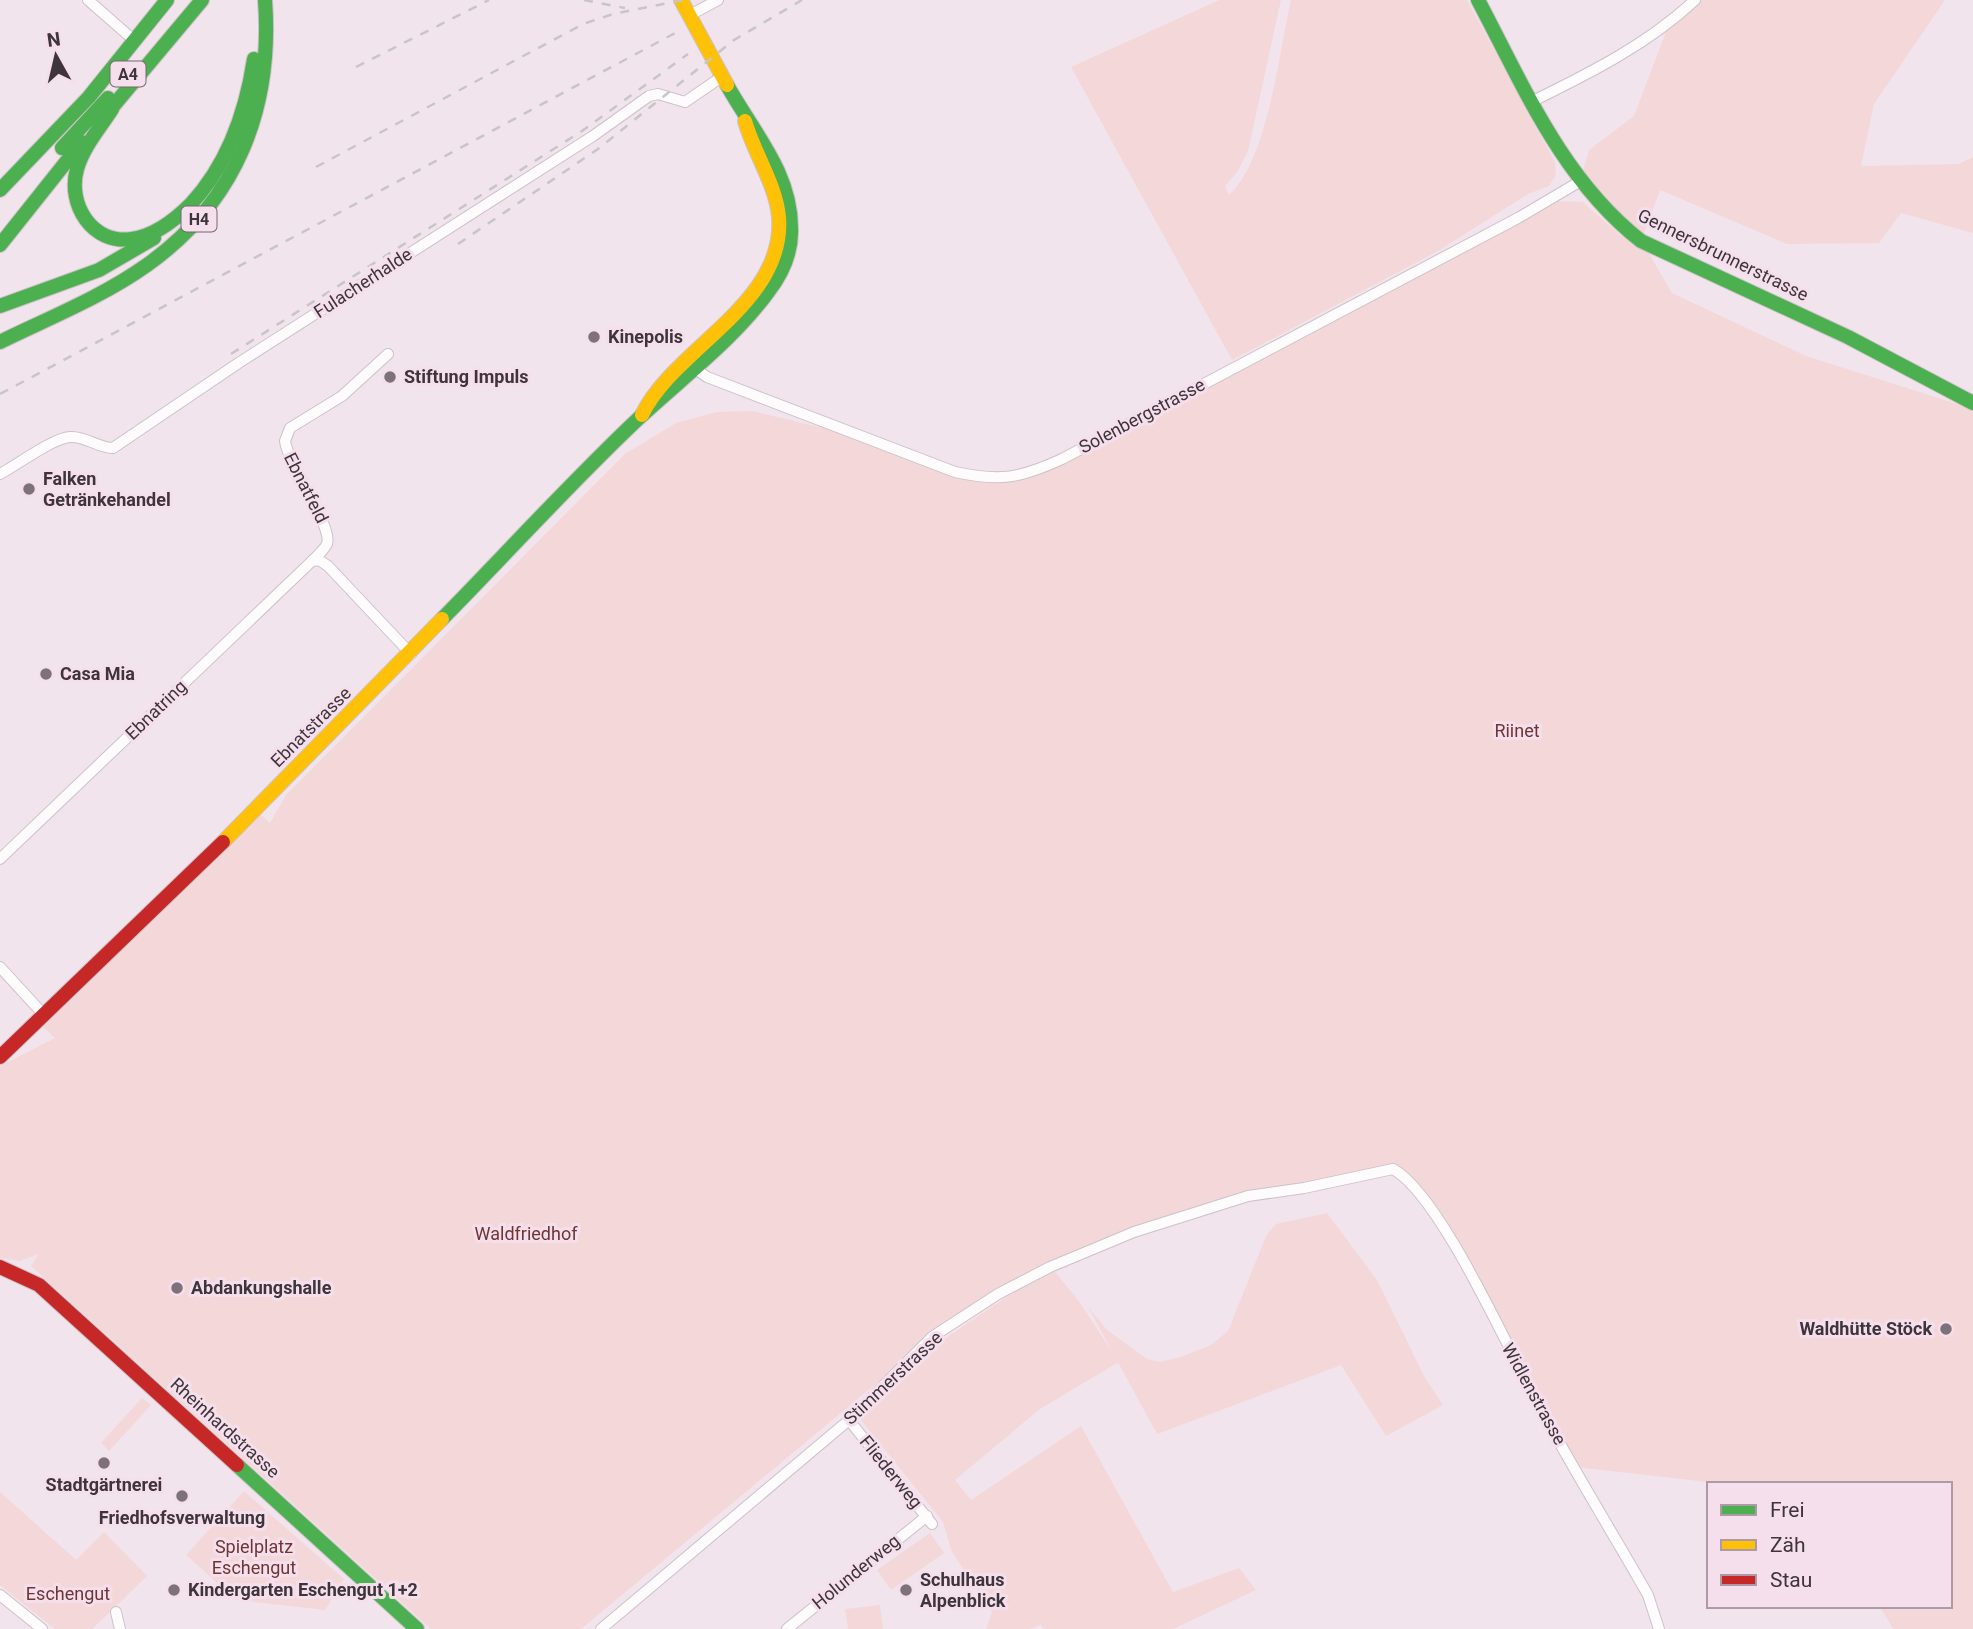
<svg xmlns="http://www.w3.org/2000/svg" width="1973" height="1629" viewBox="0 0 1973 1629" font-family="Roboto,sans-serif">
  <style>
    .green { fill: #f4d8d9 }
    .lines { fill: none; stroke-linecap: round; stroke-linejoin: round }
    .street-casing { stroke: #ccc2c8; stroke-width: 12 }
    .fast-casing { stroke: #ccc2c8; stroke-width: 16 }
    .slow-casing { stroke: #ccc2c8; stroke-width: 16 }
    .jam-casing { stroke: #ccc2c8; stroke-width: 16 }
    .street { stroke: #fdfbfc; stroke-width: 10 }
    .fast { stroke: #4caf50; stroke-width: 14 }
    .slow { stroke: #ffc107; stroke-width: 14 }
    .jam { stroke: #c62828; stroke-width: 14 }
    .rail { stroke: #c8c5c7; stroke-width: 2.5; stroke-dasharray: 9 9; stroke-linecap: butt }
    .poi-dot { fill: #7d7279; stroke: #f6dfed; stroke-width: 2.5 }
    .labels { text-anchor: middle; stroke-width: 6; stroke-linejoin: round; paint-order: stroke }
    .shield { fill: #f6dfed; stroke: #756870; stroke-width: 2 }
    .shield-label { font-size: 16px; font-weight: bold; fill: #3e353b }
    .street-label { font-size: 18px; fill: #3e353b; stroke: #f6dfed }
    .poi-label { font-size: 18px; font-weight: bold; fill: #3e353b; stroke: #f6dfed; text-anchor: start }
    .park-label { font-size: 18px; fill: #6d3634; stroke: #f6dfed }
  </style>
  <rect width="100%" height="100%" fill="#f1e4ec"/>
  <g class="green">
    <path d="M1219,0H1281L1248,151L1238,171L1225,186L1229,195C1268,159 1279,53 1291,0H1467L1555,162L1556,175L1549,186L1528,194L1438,251L1232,360L1071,67Z"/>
    <path d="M1695,0H1945L1874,104L1861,166L1959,164L1973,157V233L1901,213L1879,243L1787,244L1660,190L1643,236L1623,223L1582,174L1589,150L1634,116L1669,24Z"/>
    <path d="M1553,197L1557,201L1583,202L1620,235L1646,248L1672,293L1806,356L1973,409V1629H1893L1880,1606H1950V1484H1725L1575,1467L1451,1241L1398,1172L1248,1196L1051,1267L1078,1300L1119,1362L1040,1409L955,1480L971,1500L1081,1426L1173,1592L1239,1568L1256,1590L1173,1629H1044L1041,1625L1030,1629H986L992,1612L952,1552L943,1522L860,1419L934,1346L1043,1272L932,1337L581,1629H431L31,1266L39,1254L20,1261L0,1258V1066L55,1038L43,1027L261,815L270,823L286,795L625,454L676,423L717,412L753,411L873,440L939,466L1023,476Z"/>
    <path d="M1327,1213L1377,1280L1425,1378L1443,1405L1386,1436L1341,1365L1157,1434L1088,1307L1107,1330L1147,1359L1159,1362L1181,1357L1211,1345L1228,1331L1266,1236L1276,1224Z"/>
    <path d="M142,1398L151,1405L109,1451L101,1443Z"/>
    <path d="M244,1491L344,1579L325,1610L236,1600L186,1555Z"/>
    <path d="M0,1492L76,1560L104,1532L147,1576L92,1629H55L0,1585Z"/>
    <path d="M930,1533L944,1553L891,1590L877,1570Z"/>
    <path d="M880,1605L883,1629H848L845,1609Z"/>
  </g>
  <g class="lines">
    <defs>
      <g id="street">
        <path d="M88,0L136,42"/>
        <path d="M690,15L718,0"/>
        <path d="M1533,101C1590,73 1648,44 1695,0"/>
        <path d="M690,365L707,377L955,472C1000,482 1021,478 1062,459L1518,218L1579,182"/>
        <path d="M0,474C17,465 53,438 70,437C86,436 98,448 113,448L240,362L593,136L649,96L658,94L685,102L723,76"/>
        <path d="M312,561C317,556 324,550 327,544C333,526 289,468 285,441L290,428L342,396L388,354"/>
        <path d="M0,859L312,561L319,560L328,566L411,654"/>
        <path d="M0,967L44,1015"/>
        <path d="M849,1420L932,1524"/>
        <path d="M0,1595L42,1629"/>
        <path d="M116,1612L120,1629"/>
        <path d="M601,1629L849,1420L932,1337L998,1294L1050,1267L1134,1232L1248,1196L1304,1188L1393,1169C1440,1195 1507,1347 1536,1400C1571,1466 1611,1530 1648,1595L1659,1629"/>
        <path d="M787,1629L927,1516"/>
      </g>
      <g id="fast">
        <path d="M1478,0C1524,87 1562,179 1641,241L1848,337L1973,403"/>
        <path d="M112,109C100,128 83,147 77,169C67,204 92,245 132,239C154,236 176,219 191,204C228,164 246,112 254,59"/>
        <path d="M104,117L202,0"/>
        <path d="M62,148L108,98"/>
        <path d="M0,190L89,97L167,0"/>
        <path d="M0,245L82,142"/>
        <path d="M0,306L99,270L154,238"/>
        <path d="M0,342C49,318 102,297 147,265C237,201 273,108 265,0"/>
        <path d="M442,619C508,552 571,482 639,418C683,377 732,341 768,292C782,274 792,252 791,228C791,172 753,132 727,85"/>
        <path d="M237,1465L417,1629"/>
      </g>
      <g id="slow">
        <path d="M681,0L727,85"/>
        <path d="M642,415C674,348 786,304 779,217C776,184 754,153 745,121"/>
        <path d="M223,842L442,619"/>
      </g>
      <g id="jam">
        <path d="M0,1057L223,842"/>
        <path d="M0,1267L39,1285L237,1465"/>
      </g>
    </defs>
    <use href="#street" class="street-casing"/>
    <use href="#fast" class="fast-casing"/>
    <use href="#slow" class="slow-casing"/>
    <use href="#jam" class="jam-casing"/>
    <use href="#street" class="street"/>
    <use href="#fast" class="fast"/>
    <use href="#slow" class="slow"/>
    <use href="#jam" class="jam"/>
    <g class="rail">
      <path d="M584,0L625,8"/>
      <path d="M356,67L489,0"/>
      <path d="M316,167L583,24L613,14L684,0"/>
      <path d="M458,244L598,149L734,40L802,0"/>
      <path d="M231,354L582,131L688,54"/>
      <path d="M0,394L677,32"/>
    </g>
  </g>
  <g class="poi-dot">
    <circle cx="594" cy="337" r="7"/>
    <circle cx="390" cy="377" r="7"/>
    <circle cx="29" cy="489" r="7"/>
    <circle cx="46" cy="674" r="7"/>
    <circle cx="177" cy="1288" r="7"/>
    <circle cx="1946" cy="1329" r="7"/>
    <circle cx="104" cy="1463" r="7"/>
    <circle cx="182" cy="1496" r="7"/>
    <circle cx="174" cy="1590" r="7"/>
    <circle cx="906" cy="1590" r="7"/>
  </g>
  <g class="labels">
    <g class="shield">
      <rect x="110.5" y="61.5" width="35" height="25" rx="5"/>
      <rect x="181.5" y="206.5" width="35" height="25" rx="5"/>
    </g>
    <g class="shield-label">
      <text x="128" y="80">A4</text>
      <text x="199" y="225">H4</text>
    </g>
    <g class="street-label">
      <text transform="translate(1723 255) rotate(26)" y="6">Gennersbrunnerstrasse</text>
      <text transform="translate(363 283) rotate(-33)" y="6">Fulacherhalde</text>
      <text transform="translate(1142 416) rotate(-28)" y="6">Solenbergstrasse</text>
      <text transform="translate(306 488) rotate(63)" y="6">Ebnatfeld</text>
      <text transform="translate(156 710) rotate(-44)" y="6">Ebnatring</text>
      <text transform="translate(311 727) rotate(-45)" y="6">Ebnatstrasse</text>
      <text transform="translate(893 1378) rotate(-43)" y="6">Stimmerstrasse</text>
      <text transform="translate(1534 1394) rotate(61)" y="6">Widlenstrasse</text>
      <text transform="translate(225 1428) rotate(42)" y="6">Rheinhardstrasse</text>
      <text transform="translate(891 1472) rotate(51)" y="6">Fliederweg</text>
      <text transform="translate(856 1572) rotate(-39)" y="6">Holunderweg</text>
    </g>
    <g class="poi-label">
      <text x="608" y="343">Kinepolis</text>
      <text x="404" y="383">Stiftung Impuls</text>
      <text x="43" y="485">Falken<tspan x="43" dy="21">Getränkehandel</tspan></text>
      <text x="60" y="680">Casa Mia</text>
      <text x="191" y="1294">Abdankungshalle</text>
      <text x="1932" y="1335" text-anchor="end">Waldhütte Stöck</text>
      <text x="104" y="1491" text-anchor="middle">Stadtgärtnerei</text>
      <text x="182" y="1524" text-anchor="middle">Friedhofsverwaltung</text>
      <text x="920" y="1586">Schulhaus<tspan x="920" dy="21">Alpenblick</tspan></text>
      <text x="188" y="1596">Kindergarten Eschengut 1+2</text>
    </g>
    <g class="park-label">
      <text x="1517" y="737">Riinet</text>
      <text x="526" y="1240">Waldfriedhof</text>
      <text x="254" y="1553">Spielplatz<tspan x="254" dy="21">Eschengut</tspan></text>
      <text x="68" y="1600">Eschengut</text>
    </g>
  </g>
  <rect x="1707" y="1482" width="245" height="126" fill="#f6dfed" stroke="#ac9ba6" stroke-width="2"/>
  <rect x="1721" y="1505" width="35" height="10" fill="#4caf50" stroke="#ac9ba6" stroke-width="2"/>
  <text x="1770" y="1517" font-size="21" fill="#3e353b">Frei</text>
  <rect x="1721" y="1540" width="35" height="10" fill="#ffc107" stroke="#ac9ba6" stroke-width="2"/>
  <text x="1770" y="1552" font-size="21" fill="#3e353b">Zäh</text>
  <rect x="1721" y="1575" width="35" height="10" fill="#c62828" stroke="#ac9ba6" stroke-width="2"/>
  <text x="1770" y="1587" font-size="21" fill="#3e353b">Stau</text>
  <g transform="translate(56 56) rotate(352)" stroke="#f6dfed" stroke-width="5" paint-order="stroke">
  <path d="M0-5L12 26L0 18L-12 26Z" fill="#3e353b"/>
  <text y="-10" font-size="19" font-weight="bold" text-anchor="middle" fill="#3e353b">N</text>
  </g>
</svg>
